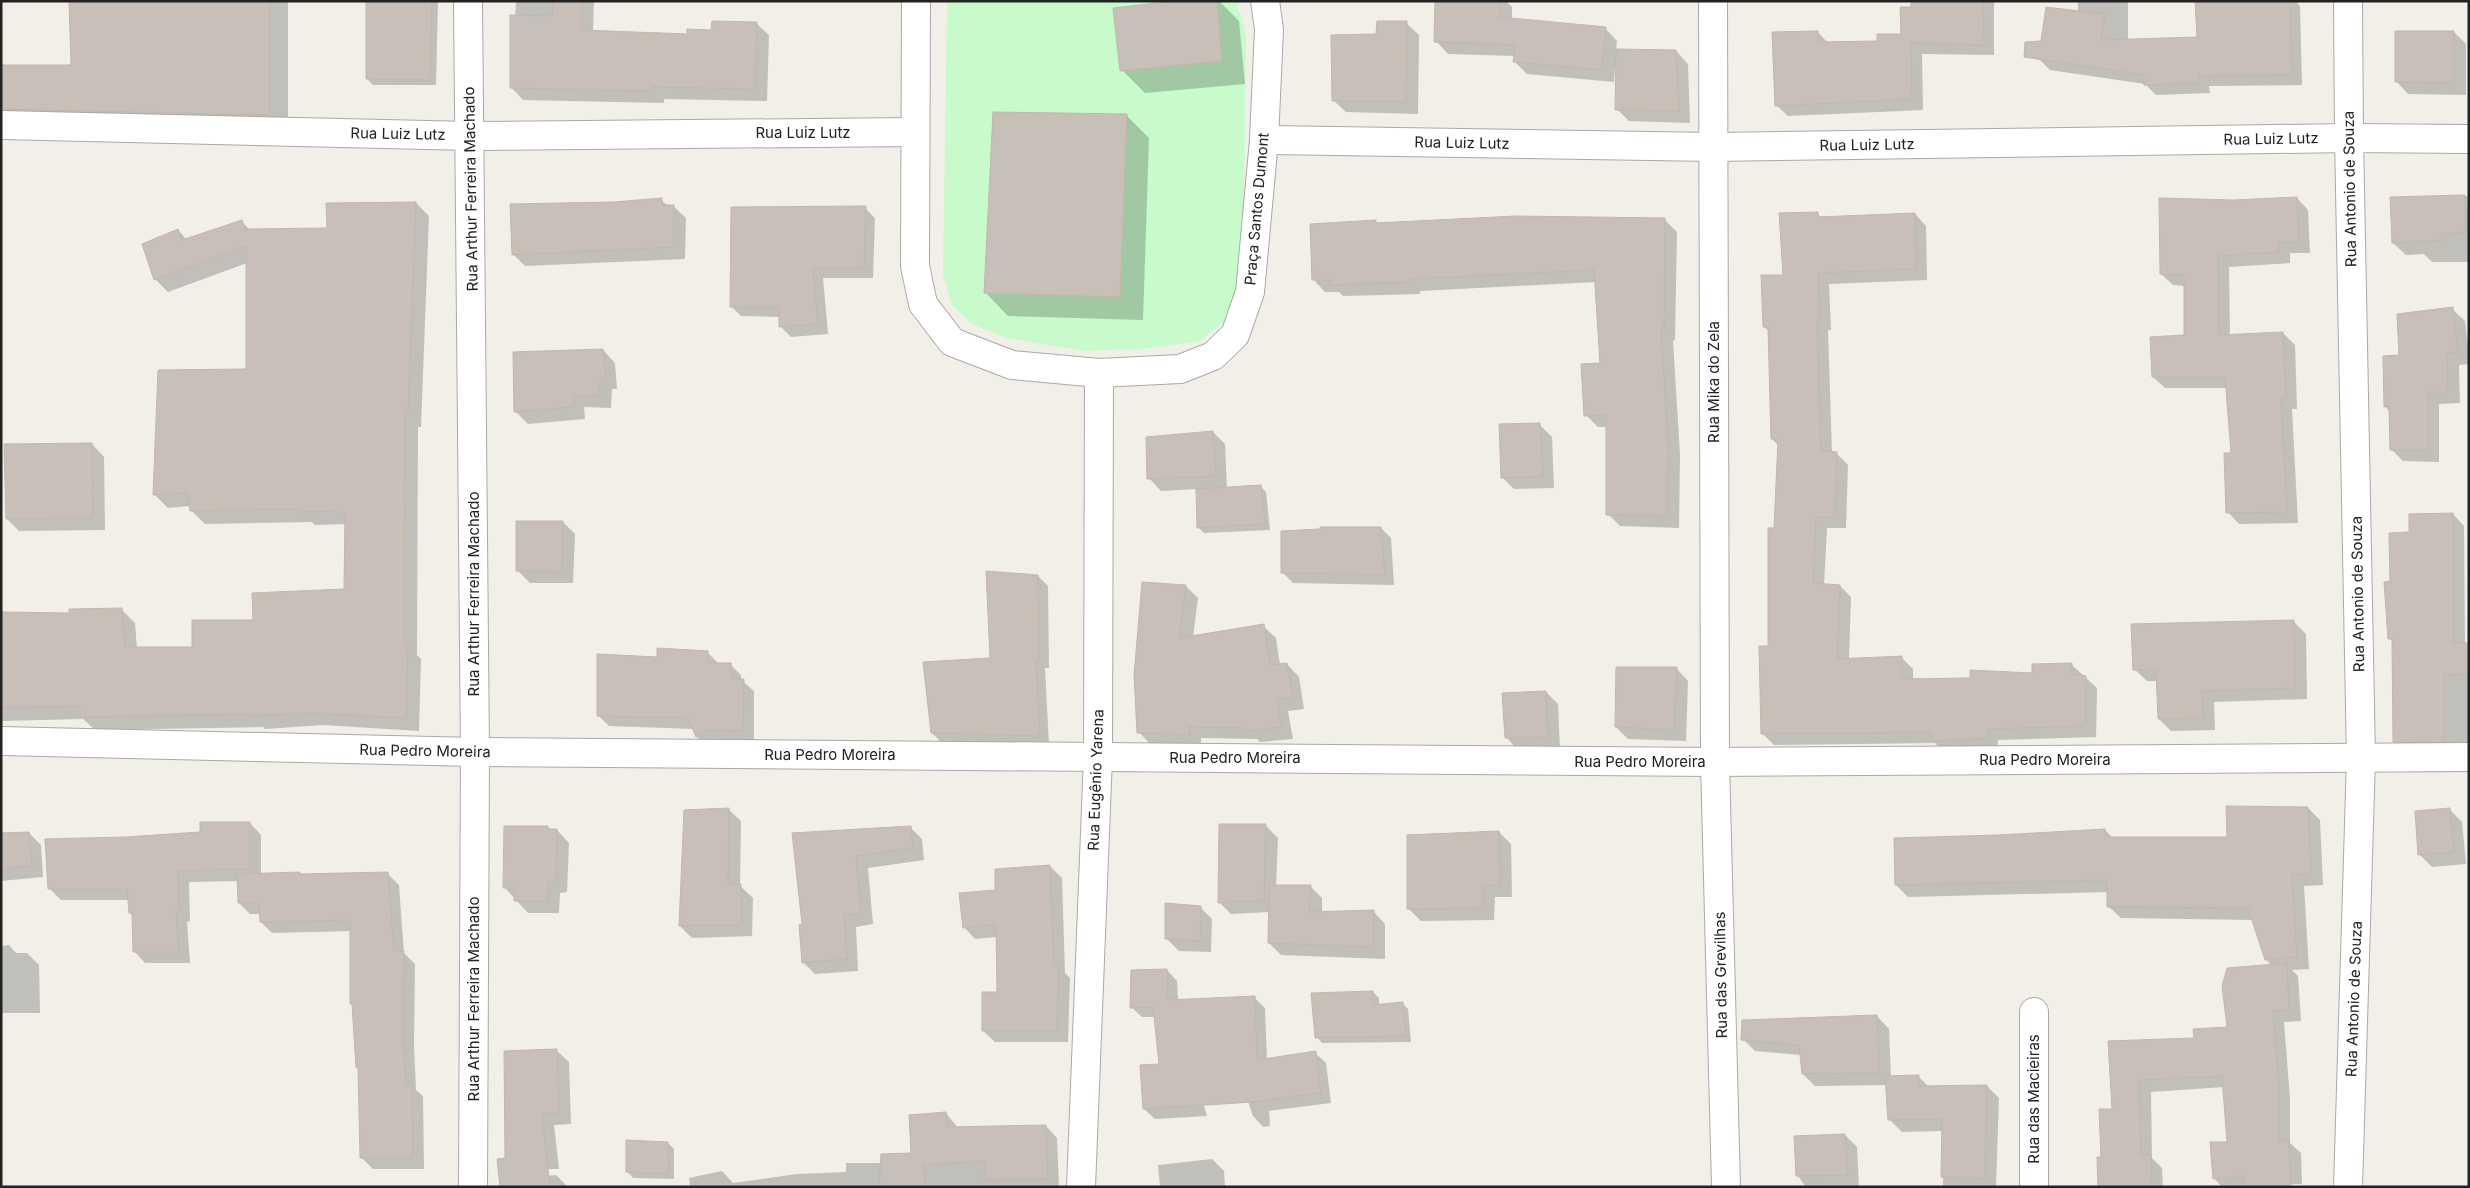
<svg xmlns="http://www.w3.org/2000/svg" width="2470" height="1188" viewBox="0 0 2470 1188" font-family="Inter,sans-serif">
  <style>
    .park { fill: #c8facc }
    .shadow { fill: #0003 }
    .building { fill: #c7bfb8; stroke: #c4b6ab }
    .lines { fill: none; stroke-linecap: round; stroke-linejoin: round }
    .street-casing { stroke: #a9a9a9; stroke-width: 30 }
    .street { stroke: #fff; stroke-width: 28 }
    .labels { text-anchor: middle; stroke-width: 4; stroke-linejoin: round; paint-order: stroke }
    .street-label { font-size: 15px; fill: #222; stroke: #fff }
  </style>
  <rect width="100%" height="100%" fill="#f2efe9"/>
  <path class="park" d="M947,1H1237L1246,38L1243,274L1223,322L1200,341L1142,349L1083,351L1005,338L972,324L952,305L943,274Z"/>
  <g class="shadow">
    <path d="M71,1H288V134L1,131V67H72Z"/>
    <path d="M367,1H438L436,85H373L367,79Z"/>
    <path d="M516,1H594L593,31L688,35L756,23L769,35L767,101L664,99V103L523,100L511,87Z"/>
    <path d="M1187,1H1219L1239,21L1245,84L1145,93L1122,70Z"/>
    <path d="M1436,1H1506L1512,7V19L1605,28L1617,41L1616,50L1676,51L1688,64L1690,123L1629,121L1617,109V67H1615L1614,82L1527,74L1515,62V56L1448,54L1436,41Z"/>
    <path d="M1912,1H1994V55L1922,54L1923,110L1788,116L1776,105L1818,32L1828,43L1879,42L1902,35L1912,8Z"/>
    <path d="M2078,1H2128V40L2198,38L2196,1H2296L2300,6L2302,85L2209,86L2210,93L2156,95L2145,84L2050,70L2039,59L2078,12Z"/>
    <path d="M1406,23L1419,35L1418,114L1346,112L1333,100L1377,36Z"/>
    <path d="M2454,32L2466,44V95L2408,94L2396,81Z"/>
    <path d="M1126,115L1149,138L1143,320L1008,316L985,292Z"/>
    <path d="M2469,196V262H2432L2424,254L2406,255L2393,243L2392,198Z"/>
    <path d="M2297,198L2308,210L2310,253H2290V263L2229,267L2230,336L2283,333L2295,345L2297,409H2292L2298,523L2239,524L2228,512L2232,454L2227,388H2165L2153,377L2185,336V286L2173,285L2161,274L2233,201Z"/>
    <path d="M661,200L668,206H673L686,218L685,259L525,266L513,254L614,203Z"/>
    <path d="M416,203L429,216L421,427H418L417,655L421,659L419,731L323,725L265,729L263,727L95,730L83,719L1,721V613L70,615L122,610L135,623L137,649H194L254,621L345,590L346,524L315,525L312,522L205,524L192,511L191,506L168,508L154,494L247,370V263L168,292L155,279L178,230L187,240L242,222L250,230L328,229L327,205Z"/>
    <path d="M865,208L875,218L873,278H823L828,334L791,337L781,327L780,317L741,316L731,306Z"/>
    <path d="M1817,213L1822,218L1915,214L1926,226L1927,280L1829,284L1831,330H1828L1832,453H1836L1848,465L1846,528H1827L1824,585L1840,586L1851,597L1849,659L1901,657L1913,669V680L2034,675L2071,664L2097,688L2096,737L1998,740V750L1944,752L1935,743L1774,745L1762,733L1770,647L1779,446L1772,439L1770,332L1764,327L1784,276Z"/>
    <path d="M1665,220L1677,232L1675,340L1673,341L1680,455L1679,528L1620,526L1608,514L1607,427H1598L1586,415L1601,365L1596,282L1420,291V294L1343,296L1339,292H1325L1313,279L1375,221L1378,225Z"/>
    <path d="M2452,309L2465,321L2469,355V364L2459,365L2460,403L2439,404V462L2403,461L2391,449L2390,412L2385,406L2400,356Z"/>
    <path d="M603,350L615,363L617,389H612L611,408L584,407L585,419L528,424L515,411Z"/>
    <path d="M1540,425L1552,437L1554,488L1514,489L1502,477Z"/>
    <path d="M1213,432L1225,444L1227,488L1260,486L1266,492L1270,530L1204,533L1198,527L1197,489L1161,491L1149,478Z"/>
    <path d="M92,444L104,457L105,530L19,531L7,519Z"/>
    <path d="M2453,514L2464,526L2465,644H2469V742H2455V753H2405L2394,741L2393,642L2389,638L2391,583L2410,533Z"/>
    <path d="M563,522L575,534L573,583H530L518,571Z"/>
    <path d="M1381,528L1391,538L1394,585L1293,583L1283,573Z"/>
    <path d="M1038,576L1048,586L1049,668H1045L1049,745L942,743L932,733L991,659Z"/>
    <path d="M1186,586L1198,598L1193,637L1263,626L1276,638L1280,665L1287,664L1299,677L1304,709L1288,711L1293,739L1260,742L1257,739L1201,738V747L1151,745L1139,732Z"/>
    <path d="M2294,622L2306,634L2307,699L2214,702L2215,730L2171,731L2159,719L2158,681H2147L2134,669Z"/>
    <path d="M707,652L718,663L730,664L741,675V680L754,691V741L708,747L697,737L694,729L609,726L598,715L658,658Z"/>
    <path d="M1676,668L1688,681L1686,741L1628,739L1616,727Z"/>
    <path d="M1546,692L1558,704L1560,749L1518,750L1506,737Z"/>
    <path d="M2308,808L2320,820L2323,885L2304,886L2309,969L2292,970L2298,976L2301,1021L2284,1022L2290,1099V1143L2301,1153L2302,1184L2222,1187L2214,1178L2228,1143L2224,1087L2151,1092L2152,1158L2162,1168L2163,1187H2100L2102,1158L2113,1110L2110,1042L2196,1039L2228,1028L2272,966L2266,959L2253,920L2121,918L2108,906V892L1908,897L1896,885L1999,836L2105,830L2113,838H2228Z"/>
    <path d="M728,809L741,821L740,886L753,898L752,936L692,938L680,926Z"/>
    <path d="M2450,810L2462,822L2466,864L2432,867L2420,855Z"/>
    <path d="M250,823L261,835V875L387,873L399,885L404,953L415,964L414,1047L416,1090L423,1096L424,1169H373L361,1157L359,1069L357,1067L353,1005L351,1003L352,931L272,933L261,922V914H250L239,903V881L189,882L190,921L187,922L190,963H145L134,951V916L130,913L129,900H61L49,888L126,838L202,833Z"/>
    <path d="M1266,826L1278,838L1276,886H1310L1322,898V913L1373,911L1385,924V959L1281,955L1269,943L1270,912L1231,914L1219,902Z"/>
    <path d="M548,827L551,830H557L569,843L567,892L560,893L559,913H528L505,888Z"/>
    <path d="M910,827L922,839L924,860L868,868L873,924L856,927L858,971L815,974L803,962L804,926L794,834Z"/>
    <path d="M1499,832L1511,844L1512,897H1495L1494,920L1421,921L1409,909Z"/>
    <path d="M29,833L41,845L43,877L1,881V835Z"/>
    <path d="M1050,866L1062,878L1065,973L1070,978L1068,1042H995L983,1031L998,994L997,937L975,939L964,927L997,891Z"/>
    <path d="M1200,907L1212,919L1211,952L1179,951L1167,939Z"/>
    <path d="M9,945L16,953H27L39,965L40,1013H1V946Z"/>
    <path d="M1167,970L1177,981L1178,1001L1254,997L1265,1008L1267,1060L1315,1053L1326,1063L1331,1103L1269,1111L1270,1126L1263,1127L1253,1116L1236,1066L1196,1079L1207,1116L1155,1119L1144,1109L1160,1065L1156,1017H1142L1131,1007Z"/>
    <path d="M1373,992L1379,998V1005L1402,1003L1408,1009L1411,1042L1322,1043L1317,1037Z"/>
    <path d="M1877,1016L1889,1029L1891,1077L1918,1076L1929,1087L1987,1086L1999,1098L1996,1187H1943V1131L1902,1132L1890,1120L1887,1085L1815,1086L1803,1074L1801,1055L1755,1051L1743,1039Z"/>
    <path d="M556,1050L569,1062L571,1124L554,1125L559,1169H518Z"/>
    <path d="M946,1113L958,1128L1046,1126L1057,1138L1059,1187H690L689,1178L722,1171L733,1183L797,1174L846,1172V1163H882L913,1154Z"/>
    <path d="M1845,1135L1857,1147L1859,1187H1806L1798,1176Z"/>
    <path d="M668,1143L674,1149V1179L633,1178L628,1172Z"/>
    <path d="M1212,1159L1224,1171L1225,1187H1160L1158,1165Z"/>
    <path d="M556,1175L568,1187H493L537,1177Z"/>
  </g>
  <g class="building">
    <path d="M69,1H269V115L1,109V65H71Z"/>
    <path d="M366,1H432L430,80L366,79Z"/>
    <path d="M553,1H582V30L687,34V29L711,30L712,21L757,22L755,89L652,87V91L510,88V15L552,16Z"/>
    <path d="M1175,1H1217L1222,61L1120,71L1113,8Z"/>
    <path d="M1435,1H1500V17L1606,27L1602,70L1513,62L1516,45L1434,42Z"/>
    <path d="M1911,1H1983L1984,45L1911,43L1912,99L1775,106L1772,32L1818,31V42L1877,41V34H1901L1900,7H1911Z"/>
    <path d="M2195,1H2290L2292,75L2199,76V83L2144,85V75L2024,57L2025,42L2041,41L2046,7L2105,14L2101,40L2197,37Z"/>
    <path d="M1377,21H1407L1406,102L1332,101L1331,35L1376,34Z"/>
    <path d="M2395,31H2454V83L2395,82Z"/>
    <path d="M1616,49L1676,50L1679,111L1615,110Z"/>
    <path d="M993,112L1127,114L1120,297L984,293Z"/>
    <path d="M2465,195L2466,232L2441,234L2442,240L2392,243L2390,197Z"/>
    <path d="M2297,197L2299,242H2278L2279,252L2218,256L2219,335L2283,332L2286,398H2281L2287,512L2226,513L2224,453H2231L2225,377H2152L2150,337L2184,335V275L2160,274L2159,198L2233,200Z"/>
    <path d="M662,198V205H674V247L512,255L510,204L614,202Z"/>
    <path d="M416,202L408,414H405L404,645L408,644L406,718L309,713L250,716V714L80,717V706L1,708V612L69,613V609L122,608L125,647H192V620H253L252,593L344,589L345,514H337V511L300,512V509L190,511L188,493L153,495L158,370L246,369V246L154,280L142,244L178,229L182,240L242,220L246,232V229L327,228L326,203Z"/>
    <path d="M866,206L864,268H813L818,324L779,327V307H730L731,207Z"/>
    <path d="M1818,212V217L1915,213L1916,269L1818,273L1820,319H1817L1821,451L1837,452L1835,517H1816L1813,583L1840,585L1837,659L1902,656V679L1970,678V670L2032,673V664L2072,663V674L2086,676L2085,726L1987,729V739L1932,741L1931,732L1761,734L1759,646H1768V528H1774L1778,439H1771L1768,327H1763L1761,275H1783L1779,213Z"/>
    <path d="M1516,216L1665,218L1664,329H1661L1668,442L1667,516L1606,515V415L1584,416L1581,364L1600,363L1594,270L1409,279V282L1330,285V280H1312L1310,224L1376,220V223Z"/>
    <path d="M2453,307L2458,352L2447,353L2448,392H2428V450H2390L2389,406L2384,407L2383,356L2399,355L2397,314Z"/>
    <path d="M603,349L606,377H600V396H573V407L514,412L513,352Z"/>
    <path d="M1540,423L1543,476L1501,478L1499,424Z"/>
    <path d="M1213,431L1216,476L1147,479L1146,437Z"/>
    <path d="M92,443L93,518L6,519L4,444Z"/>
    <path d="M1261,485L1265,524L1197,528L1196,489Z"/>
    <path d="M2453,513V643H2469V674L2444,675V742H2393L2392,639H2388L2384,582L2390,581L2389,533L2409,532V514Z"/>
    <path d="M516,521H563L562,572L516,571Z"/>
    <path d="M1320,527H1381L1385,575L1281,573V531L1320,529Z"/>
    <path d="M986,571L1038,575L1039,659H1036L1040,736L931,733L923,662L990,658Z"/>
    <path d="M1142,582L1186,585L1179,638L1264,624L1270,665L1287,663L1293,697L1277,699L1282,727L1246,731V728L1189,727L1190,735L1137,733L1134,675Z"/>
    <path d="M2294,620L2295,688L2202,691L2203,718L2158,719L2156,670H2133L2131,624Z"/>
    <path d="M657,648L708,651V663H731L732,679H744L743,731L708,730L696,737L688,718L597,716V654L657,657Z"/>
    <path d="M1616,667H1677L1674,730L1615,727Z"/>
    <path d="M1546,691L1548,737L1505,738L1502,693Z"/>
    <path d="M2226,806L2308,807L2311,874H2292L2297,957L2265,960L2248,908L2107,907V880L1895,885L1894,838L1999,835L2105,829L2106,837H2227Z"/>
    <path d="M729,808L728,884H741V925L679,926L684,810Z"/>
    <path d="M2450,808L2454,852L2418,855L2415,811Z"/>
    <path d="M200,822H250V869L178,871L179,910H176L179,952H133L132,913H129L127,889H48L45,839L126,837L200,832Z"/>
    <path d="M1219,824H1266L1264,900L1218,903Z"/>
    <path d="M504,826H548V829H557L556,881H549L547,901H514V888H503Z"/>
    <path d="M911,826L913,848L856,856L861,913L844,915L847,959L802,963L799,925L802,924L792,833Z"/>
    <path d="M1499,831L1500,885H1483V908L1407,909V835Z"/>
    <path d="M29,832L32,866L1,869V833Z"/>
    <path d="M1050,865L1054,965L1059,966L1057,1031H982V992H997L996,925L963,928L959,893L995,890V869Z"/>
    <path d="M300,872V874L388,872L394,951H404L403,1035L406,1084H412L413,1158H360L358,1067L356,1068L352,1004H350V920L260,922L259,903H238L237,874Z"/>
    <path d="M1269,885H1311L1309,912L1374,910L1373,947L1268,943Z"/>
    <path d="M1165,903L1201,906L1200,941L1165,939Z"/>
    <path d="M2287,963L2289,1010L2273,1011L2279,1086V1141L2289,1140L2291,1187H2245L2244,1176L2213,1179L2210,1142H2227L2222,1076L2139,1080L2141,1155H2151L2152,1187H2098L2097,1157H2101L2099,1109H2112L2108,1041L2194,1038L2193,1029L2227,1027L2222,986L2227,968Z"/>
    <path d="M1167,969L1168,1000L1255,996L1257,1060L1316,1051L1321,1093L1253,1102L1143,1109L1140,1065L1159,1064L1153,1007L1130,1008L1131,970Z"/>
    <path d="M1373,991V1005L1403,1002L1406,1036L1315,1038L1311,993Z"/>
    <path d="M1877,1015L1879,1073L1802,1074L1799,1045L1741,1040L1742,1020Z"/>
    <path d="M557,1049L559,1113H542L550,1187H500L497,1159L505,1158L504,1051Z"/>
    <path d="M1919,1075V1086L1987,1085L1985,1178L1941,1177L1942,1119L1888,1120L1885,1076Z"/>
    <path d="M946,1112L947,1127L1046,1125L1048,1179L984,1180V1161L923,1165L926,1187H879L881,1154L911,1153L909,1115Z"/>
    <path d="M1845,1134L1848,1175L1796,1176L1794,1136Z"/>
    <path d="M626,1140L668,1142L669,1174L626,1172Z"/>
  </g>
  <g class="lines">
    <defs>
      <g id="street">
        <path d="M468,1L475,752L473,1187"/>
        <path d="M916,1L915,266L923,304L952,342L1012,365L1099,373L1180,369L1213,356L1235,335L1250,292L1264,140L1269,29L1265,1"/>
        <path d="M1713,1L1715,762L1726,1187"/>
        <path d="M1,125L471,136L915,132"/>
        <path d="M1264,140L1713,147L2349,138L2469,139"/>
        <path d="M1,741L475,752L1715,762L2469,757"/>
        <path d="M1081,1187L1098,757L1099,373"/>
        <path d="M2034,1187V1012"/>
        <path d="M2348,1187L2361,758L2349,138L2348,1"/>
      </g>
    </defs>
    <use href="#street" class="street-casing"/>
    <use href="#street" class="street"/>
  </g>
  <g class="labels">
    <g class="street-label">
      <text x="803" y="138">Rua Luiz Lutz</text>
      <text transform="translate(398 134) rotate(1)" y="5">Rua Luiz Lutz</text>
      <text transform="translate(2271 139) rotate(-1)" y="5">Rua Luiz Lutz</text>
      <text transform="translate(1462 143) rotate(1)" y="5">Rua Luiz Lutz</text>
      <text transform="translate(1867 145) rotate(-1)" y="5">Rua Luiz Lutz</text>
      <text transform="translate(471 189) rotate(-91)" y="5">Rua Arthur Ferreira Machado</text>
      <text transform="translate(2350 189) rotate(-91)" y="5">Rua Antonio de Souza</text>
      <text transform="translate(1257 209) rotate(-85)" y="5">Praça Santos Dumont</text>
      <text transform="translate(1714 382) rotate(-90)" y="5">Rua Mika do Zela</text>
      <text transform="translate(474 594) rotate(-90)" y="5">Rua Arthur Ferreira Machado</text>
      <text transform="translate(2358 594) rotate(-91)" y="5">Rua Antonio de Souza</text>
      <text transform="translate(425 751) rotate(1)" y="5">Rua Pedro Moreira</text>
      <text x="830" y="760">Rua Pedro Moreira</text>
      <text x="1235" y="763">Rua Pedro Moreira</text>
      <text x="2045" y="765">Rua Pedro Moreira</text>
      <text x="1640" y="767">Rua Pedro Moreira</text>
      <text transform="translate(1096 780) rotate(-88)" y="5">Rua Eugênio Yarena</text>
      <text transform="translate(1721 975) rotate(-91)" y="5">Rua das Grevilhas</text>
      <text transform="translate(474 999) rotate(-90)" y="5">Rua Arthur Ferreira Machado</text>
      <text transform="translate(2354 999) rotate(-88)" y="5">Rua Antonio de Souza</text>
      <text transform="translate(2034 1099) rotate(-90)" y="5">Rua das Macieiras</text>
    </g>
  </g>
  <rect width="2470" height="1188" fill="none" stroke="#222222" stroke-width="5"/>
</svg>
